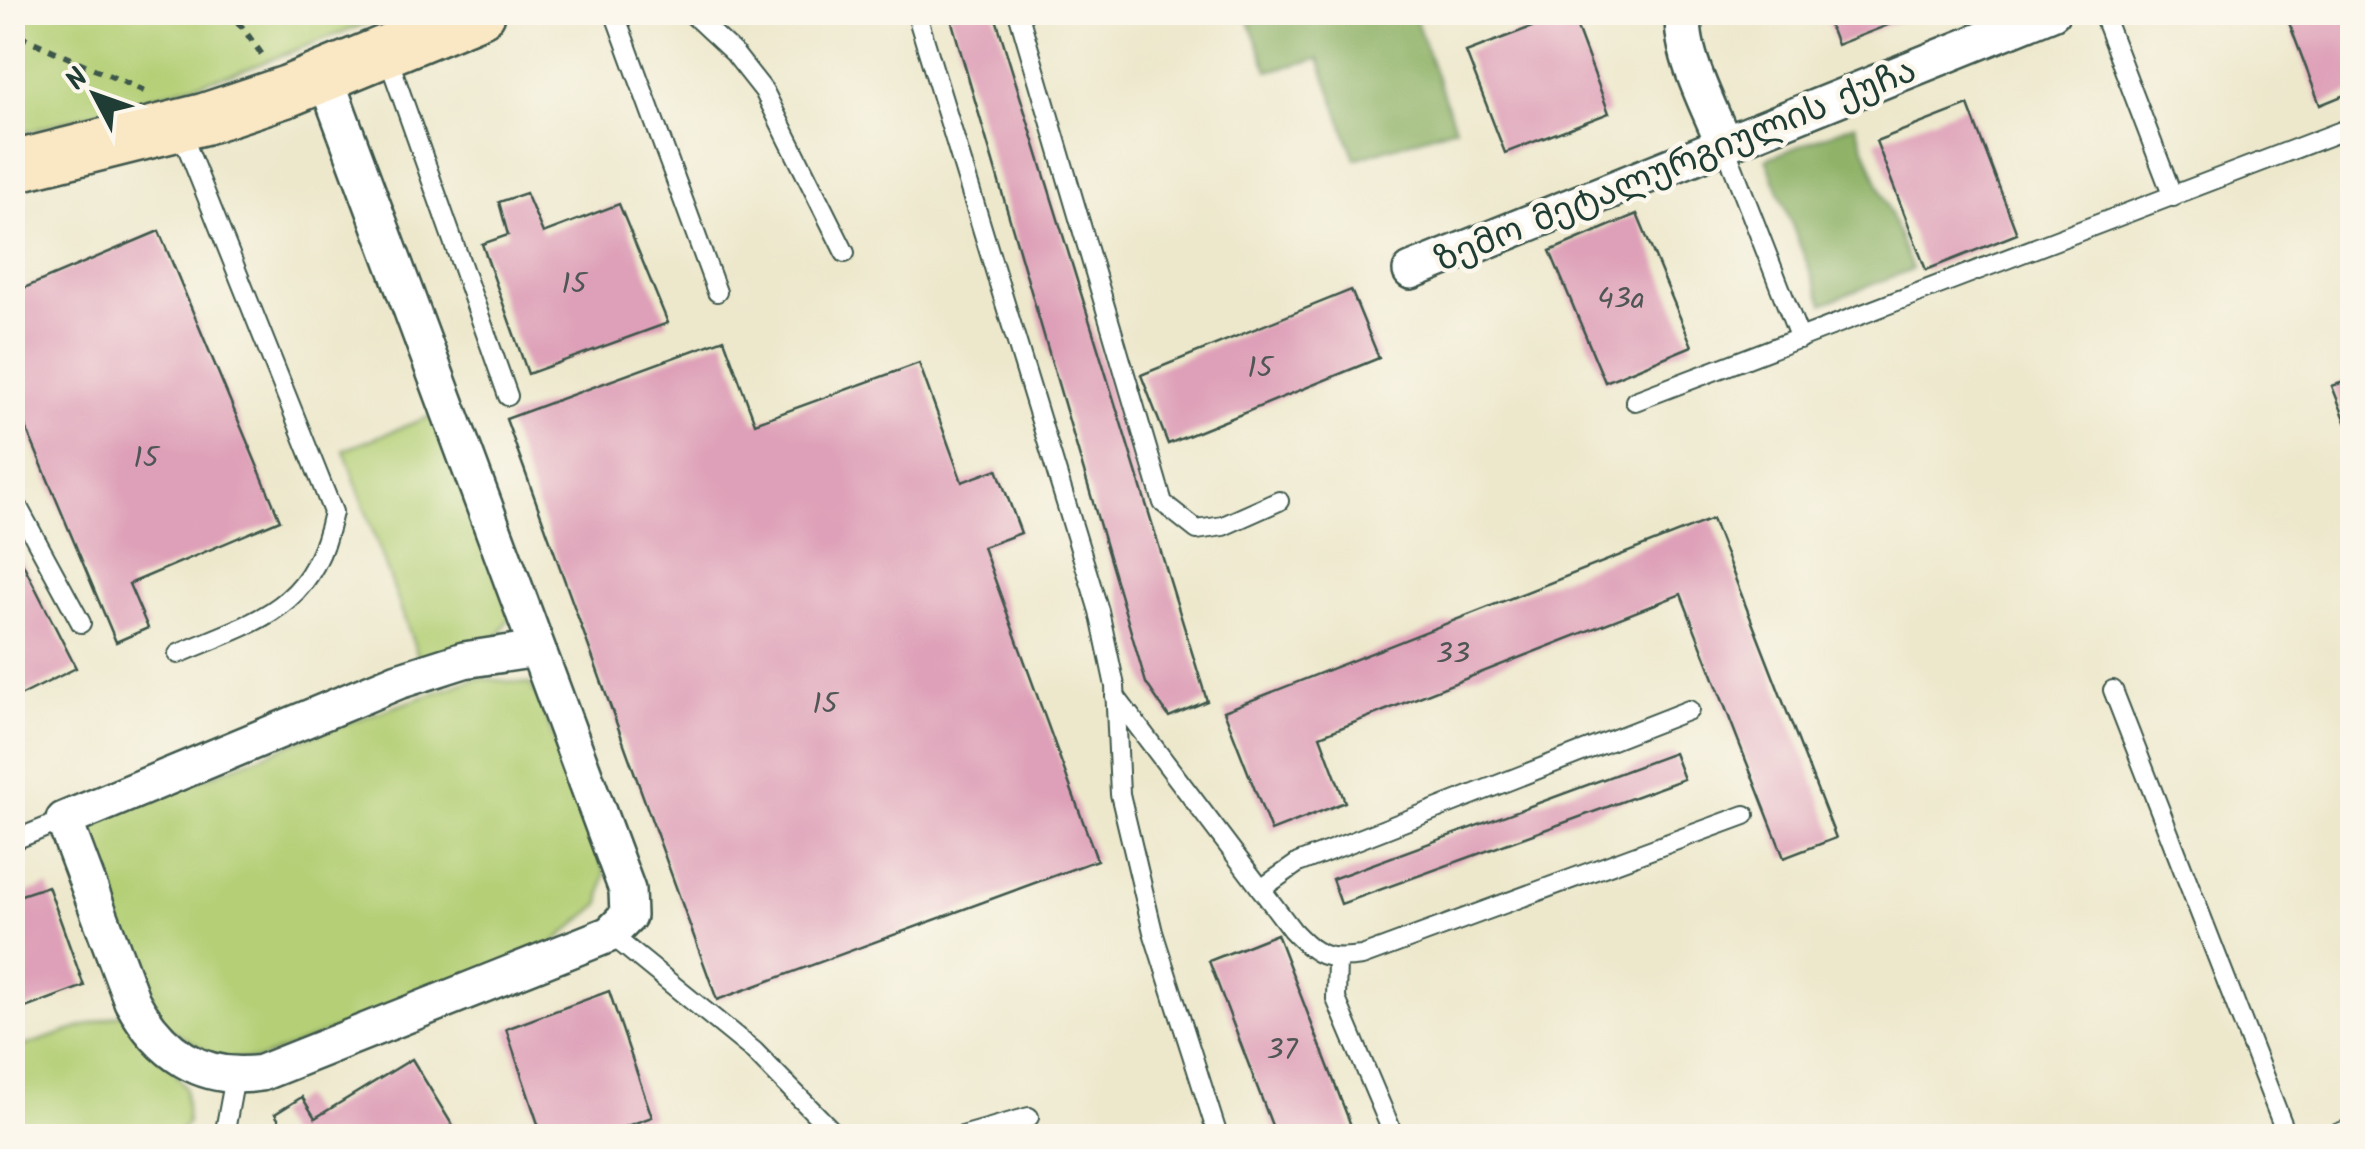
<svg xmlns="http://www.w3.org/2000/svg" width="2365" height="1149" viewBox="0 0 2365 1149" font-family="Kalam,'Noto Sans Georgian',sans-serif">
  <style>
    .green { fill: #b4cf76; stroke: #6a8655; stroke-width: 2.5 }
    .forest { fill: #8fb267; stroke: #57784e; stroke-width: 2.5 }
    .building { fill: #dea0b8 }
    .lines { fill: none; stroke-linecap: round; stroke-linejoin: round }
    .lane-casing { stroke: #3e574b; stroke-width: 22 }
    .street-casing { stroke: #3e574b; stroke-width: 40 }
    .secondary-casing { stroke: #3e574b; stroke-width: 55 }
    .path { stroke: #3e574b; stroke-width: 6; stroke-dasharray: 8 8; stroke-linecap: butt }
    .lane { stroke: #fff; stroke-width: 18 }
    .street { stroke: #fff; stroke-width: 35 }
    .secondary { stroke: #fae7c3; stroke-width: 50 }
    .labels { text-anchor: middle; stroke-width: 9; stroke-linejoin: round; paint-order: stroke }
    .number-label { font-size: 30px; fill: #4f5655 }
    .street-label { font-size: 35px; fill: #1f3d34; stroke: #fbf7ec }
  </style>
  <rect width="100%" height="100%" fill="#fbf7ec"/>
  <filter id="ink" filterUnits="userSpaceOnUse"><feTurbulence type="fractalNoise" baseFrequency=".01" numOctaves="2"/><feDisplacementMap in="SourceGraphic" scale="20" xChannelSelector="R" yChannelSelector="G"/><feConvolveMatrix kernelMatrix="1 2 1 2 8 2 1 2 1" color-interpolation-filters="sRGB"/></filter>
  <filter id="wash" filterUnits="userSpaceOnUse"><feTurbulence type="fractalNoise" baseFrequency=".0048" numOctaves="4" result="noise"/><feDisplacementMap in="SourceGraphic" scale="40" xChannelSelector="R" yChannelSelector="G"/><feGaussianBlur stdDeviation="2.25" result="paint"/><feColorMatrix in="noise" values="0 0 0 0 0 0 0 0 0 0 0 0 0 0 0 0 0 1.4 0 .05"/><feComposite in="paint" operator="in"/></filter>
  <g filter="url(#wash)">
    <rect width="100%" height="100%" fill="#ede8cc"/>
    <g class="green">
      <path d="M13,12H394V13L235,73L13,136Z"/>
      <path d="M439,413L510,617L499,635L420,662L344,450Z"/>
      <path d="M478,678L530,684L539,700L605,872L600,904L553,943L257,1060L219,1058L158,1021L81,827L324,731Z"/>
      <path d="M121,1014L175,1072L185,1088L187,1124L173,1136H13L12,1050Z"/>
    </g>
    <g class="forest">
      <path d="M1246,13H1413L1455,127L1355,159L1319,59L1268,71Z"/>
      <path d="M1855,124L1912,269L1823,304L1766,159Z"/>
    </g>
    <g id="blocks">
      <g class="building">
        <path d="M949,12H994L1207,701L1169,717L1146,683Z"/>
        <path d="M1571,12L1609,113L1505,153L1466,52Z"/>
        <path d="M1824,12H1919V13L1837,45Z"/>
        <path d="M2285,12H2352V92L2320,105Z"/>
        <path d="M1968,105L2017,234L1926,270L1876,141Z"/>
        <path d="M526,193L543,233L619,204L668,323L528,374L482,244L508,235L499,202Z"/>
        <path d="M1637,214L1692,346L1605,382L1550,251Z"/>
        <path d="M159,231L280,520L129,584L148,628L116,642L12,394V293Z"/>
        <path d="M1351,290L1379,358L1168,444L1141,375Z"/>
        <path d="M724,339L755,423L919,363L962,482L997,469L1021,533L983,547L1097,860L717,1000L506,419Z"/>
        <path d="M2352,379V437L2332,386Z"/>
        <path d="M1712,519L1836,838L1784,858L1681,594L1320,736L1345,802L1271,831L1224,711Z"/>
        <path d="M12,542L76,668L12,700Z"/>
        <path d="M1674,753L1684,779L1341,904L1332,879Z"/>
        <path d="M48,886L84,986L12,1013V898Z"/>
        <path d="M1277,934L1355,1136H1276L1209,961Z"/>
        <path d="M609,991L652,1117L599,1136H542L506,1029Z"/>
        <path d="M412,1059L459,1136H288L275,1114L302,1097L315,1118Z"/>
        <path d="M635,1129L640,1136H616Z"/>
      </g>
    </g>
  </g>
  <g filter="url(#ink)">
    <use href="#blocks" fill-opacity="0" stroke="#3e574b" stroke-width="2.5"/>
    <g class="lines">
      <defs>
        <g id="lane">
          <path d="M614,12L717,292"/>
          <path d="M690,12L734,53L764,91L845,253"/>
          <path d="M916,12L1099,611L1115,686L1120,794L1153,932L1218,1136"/>
          <path d="M1018,12L1163,503L1197,530L1223,526L1279,501"/>
          <path d="M2102,12L2173,197"/>
          <path d="M386,52L508,396"/>
          <path d="M1724,144L1800,339"/>
          <path d="M1635,401L2352,127"/>
          <path d="M12,496L81,623"/>
          <path d="M178,654C260,619 313,610 333,512L179,127"/>
          <path d="M2113,690L2287,1136"/>
          <path d="M1115,696L1292,930C1316,956 1327,961 1362,956L1745,815"/>
          <path d="M12,841L64,820"/>
          <path d="M1261,889L1298,863L1689,710"/>
          <path d="M610,934L754,1051L837,1136"/>
          <path d="M1337,960L1336,999L1394,1136"/>
          <path d="M224,1136L235,1077"/>
          <path d="M962,1136L1029,1117"/>
          <path d="M2331,1136L2352,1128"/>
        </g>
        <g id="street">
          <path d="M1684,12C1678,51 1710,108 1724,144"/>
          <path d="M325,77L627,890L628,916L610,934L261,1073C202,1082 160,1053 132,1001L64,820L398,681L464,660L537,649"/>
          <path d="M1411,271L2052,12"/>
        </g>
        <path id="secondary" d="M12,167L204,119L288,91L480,12"/>
      </defs>
      <use href="#lane" class="lane-casing"/>
      <use href="#street" class="street-casing"/>
      <use href="#secondary" class="secondary-casing"/>
      <g class="path">
        <path d="M225,12L242,27L263,56"/>
        <path d="M12,22L20,36L144,91"/>
        <path d="M12,57L17,52L20,36"/>
      </g>
      <use href="#lane" class="lane"/>
      <use href="#street" class="street"/>
      <use href="#secondary" class="secondary"/>
    </g>
  </g>
  <g class="labels">
    <g class="number-label">
      <text x="574" y="293">15</text>
      <text x="1621" y="308">43a</text>
      <text x="1260" y="377">15</text>
      <text x="146" y="467">15</text>
      <text x="1453" y="663">33</text>
      <text x="825" y="713">15</text>
      <text x="1282" y="1059">37</text>
    </g>
    <g class="street-label">
      <text transform="translate(1675 164) rotate(-22)" y="12">ზემო მეტალურგიულის ქუჩა</text>
    </g>
  </g>
  <rect width="2365" height="1149" fill="none" stroke="#fbf7ec" stroke-width="50"/>
  <g transform="translate(95 95) rotate(311)" stroke="#fbf7ec" stroke-width="8" paint-order="stroke">
  <path d="M0-8L18 38L0 25L-18 38Z" fill="#1f3d34"/>
  <text y="-15" font-size="28" font-weight="bold" text-anchor="middle" fill="#1f3d34">N</text>
  </g>
</svg>
